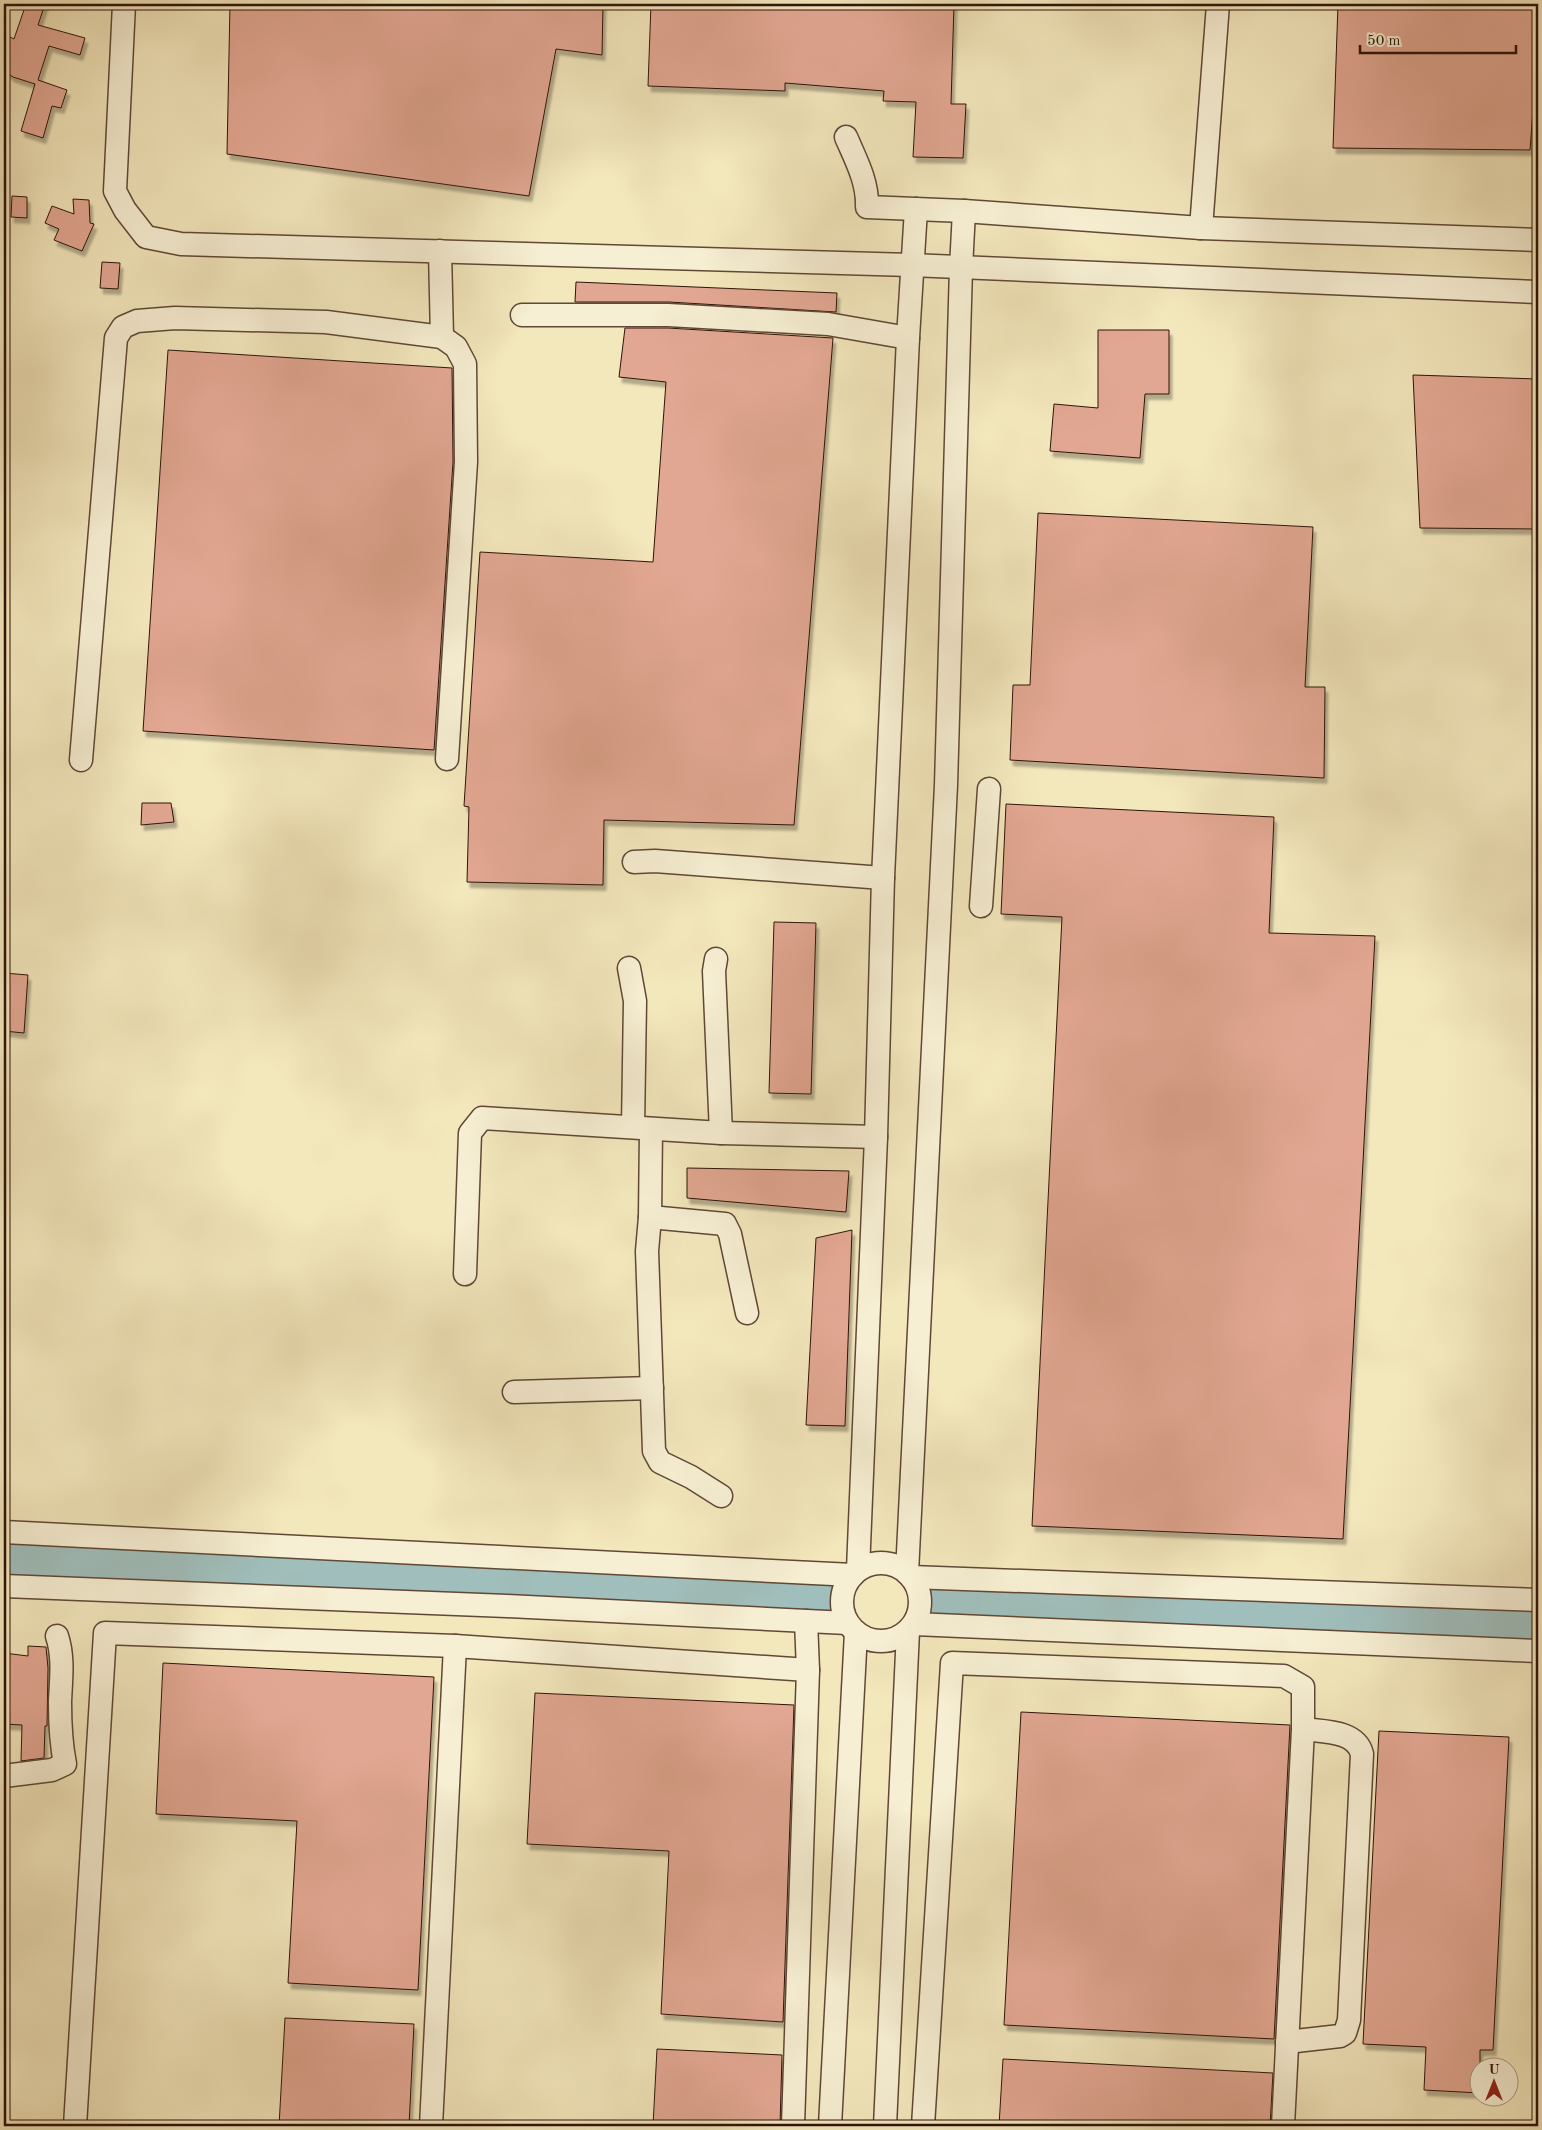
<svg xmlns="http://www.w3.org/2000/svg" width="1542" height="2130" viewBox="0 0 1542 2130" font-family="'Old Standard TT',serif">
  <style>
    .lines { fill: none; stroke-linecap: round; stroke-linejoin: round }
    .river { stroke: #a0bebb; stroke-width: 38 }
    .building { fill: #e2a792; stroke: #2f1309; filter: url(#shadow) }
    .minor-casing { stroke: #604836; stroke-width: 25 }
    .minor { stroke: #f7efd3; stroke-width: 22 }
  </style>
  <defs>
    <filter id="shadow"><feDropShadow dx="3" dy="5.5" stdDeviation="1" flood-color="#0004"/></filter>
  </defs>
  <rect width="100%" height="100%" fill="#f3e7bc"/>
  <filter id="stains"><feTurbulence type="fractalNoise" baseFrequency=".004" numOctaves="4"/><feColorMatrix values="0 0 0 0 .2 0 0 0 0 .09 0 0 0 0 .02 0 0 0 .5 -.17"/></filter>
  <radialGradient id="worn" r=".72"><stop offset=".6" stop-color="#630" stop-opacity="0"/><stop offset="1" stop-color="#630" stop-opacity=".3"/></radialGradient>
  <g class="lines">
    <g class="river">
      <path d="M4,1560L830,1596"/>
      <path d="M939,1607L1538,1630"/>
    </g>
  </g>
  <g class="building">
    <path d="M26,4H45L38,25L85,38L80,55L49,46L38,80L67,90L61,108L52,106L43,138L21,131L35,84L13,77L4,71V34L14,39Z"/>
    <path d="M230,4H603L602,55L556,49L529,196L227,154Z"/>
    <path d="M651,4H954L951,104H966L963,158L913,157L916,102L883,101L884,91L785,83V91L648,86Z"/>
    <path d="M1338,4H1538V43L1530,150L1333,148Z"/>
    <path d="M12,196L27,197V218L11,217Z"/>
    <path d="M73,199L89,200L90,223L94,224L82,251L54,240L59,229L45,223L52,206L74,214Z"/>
    <path d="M102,262L120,263L118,289L100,288Z"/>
    <path d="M576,282L837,293L836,312L669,302H575Z"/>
    <path d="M625,328H668L833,338L794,825L604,820L603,885L467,882L469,807L464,806L480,552L653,562L666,382L619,377Z"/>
    <path d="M1098,330H1169V394H1145L1140,458L1050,451L1054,404L1098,408Z"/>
    <path d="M168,350L452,368L453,462L434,750L143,731Z"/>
    <path d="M1413,375L1538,379V529L1420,528Z"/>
    <path d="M1038,513L1313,527L1305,687H1325L1324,778L1010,760L1013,685H1030Z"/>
    <path d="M142,803H171L174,822L141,825Z"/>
    <path d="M1006,804L1274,817L1269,933L1375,936L1343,1539L1032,1526L1062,917L1001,914Z"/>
    <path d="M774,922L816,923L811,1094L769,1093Z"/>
    <path d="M4,973L28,975L24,1033L4,1031Z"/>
    <path d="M687,1168L849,1171L846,1212L687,1198Z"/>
    <path d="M852,1230L845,1426L806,1425L816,1238Z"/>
    <path d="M28,1646L46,1647L48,1668L47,1726H45L44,1758L21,1761L22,1725L4,1724V1653L28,1656Z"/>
    <path d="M163,1663L434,1677L418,1990L288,1983L297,1821L156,1814Z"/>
    <path d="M535,1693L794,1705L783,2022L661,2014L669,1851L527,1844Z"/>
    <path d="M1021,1712L1290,1725L1274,2039L1004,2025Z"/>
    <path d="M1379,1731L1509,1737L1493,2050H1480V2093L1424,2090L1426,2047L1363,2044Z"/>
    <path d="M285,2018L414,2024L409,2126H279Z"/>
    <path d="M657,2049L782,2055L780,2126H653Z"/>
    <path d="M1003,2059L1273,2073L1270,2126H999Z"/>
  </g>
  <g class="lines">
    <defs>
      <g id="minor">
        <path d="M124,4L115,191L125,210L146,237L181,244L911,265L1538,292"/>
        <path d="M846,137C856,160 868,182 867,207L964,211L1201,228L1538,240"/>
        <path d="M1201,228L1218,4"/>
        <path d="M522,315H668L828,324L908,338"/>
        <path d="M442,337L456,347L465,364L466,462L447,759"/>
        <path d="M81,760L116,338L123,327L137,321L175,318L326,322L442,337L440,251"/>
        <path d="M634,862L655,861L883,878"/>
        <path d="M981,906L989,789"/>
        <path d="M716,959L714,971L721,1133"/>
        <path d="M629,968L635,1001L633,1127"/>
        <path d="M651,1129L650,1217L647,1251L654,1451L660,1462L691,1477L721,1496"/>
        <path d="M650,1217L725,1224L730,1234L747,1313"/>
        <path d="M465,1274L470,1133L482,1118L721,1133L876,1137"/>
        <path d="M514,1392L652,1388"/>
        <path d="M4,1532L853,1575"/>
        <circle cx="881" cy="1602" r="39"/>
        <path d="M858,1570L876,1137L883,878L908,338L916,209"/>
        <path d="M907,1573L946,785L961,268L964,211"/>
        <path d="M911,1577L1538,1600"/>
        <path d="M4,1586L507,1606L847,1623"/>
        <path d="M914,1624L1538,1651"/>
        <path d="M4,1776L52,1770L65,1764C61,1744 60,1722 60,1702C61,1678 64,1658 57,1636"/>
        <path d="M1287,2042L1340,2036L1345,2033L1349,2020L1362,1754C1356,1730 1323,1732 1303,1729"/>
        <path d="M75,2126L105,1633L455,1646L808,1670L806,1621"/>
        <path d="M431,2126L455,1646"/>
        <path d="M793,2126L808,1670"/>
        <path d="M830,2126L856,1632"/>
        <path d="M885,2126L908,1631"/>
        <path d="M923,2126L952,1663L1284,1676L1303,1687V1729L1283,2126"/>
      </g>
    </defs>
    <use href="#minor" class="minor-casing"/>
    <use href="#minor" class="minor"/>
  </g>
  <rect width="1542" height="2130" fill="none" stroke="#f3e7bc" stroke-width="20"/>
  <rect x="5" y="5" width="1532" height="2120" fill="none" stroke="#2f1309" stroke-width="2.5"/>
  <rect x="10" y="10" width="1522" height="2110" fill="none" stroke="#2f1309"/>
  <g transform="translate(1494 2082)"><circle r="24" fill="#f7efd3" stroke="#a79782"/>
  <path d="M0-4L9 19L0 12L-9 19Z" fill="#8f2418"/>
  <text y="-8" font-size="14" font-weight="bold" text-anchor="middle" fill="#2f1309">U</text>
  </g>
  <path d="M1360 45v8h156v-8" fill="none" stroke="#2f1309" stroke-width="2.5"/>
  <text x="1367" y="45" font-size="15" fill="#2f1309" stroke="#f7efd3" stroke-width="4" paint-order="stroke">50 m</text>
  <rect width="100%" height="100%" filter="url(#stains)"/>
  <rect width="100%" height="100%" fill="url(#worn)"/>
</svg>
